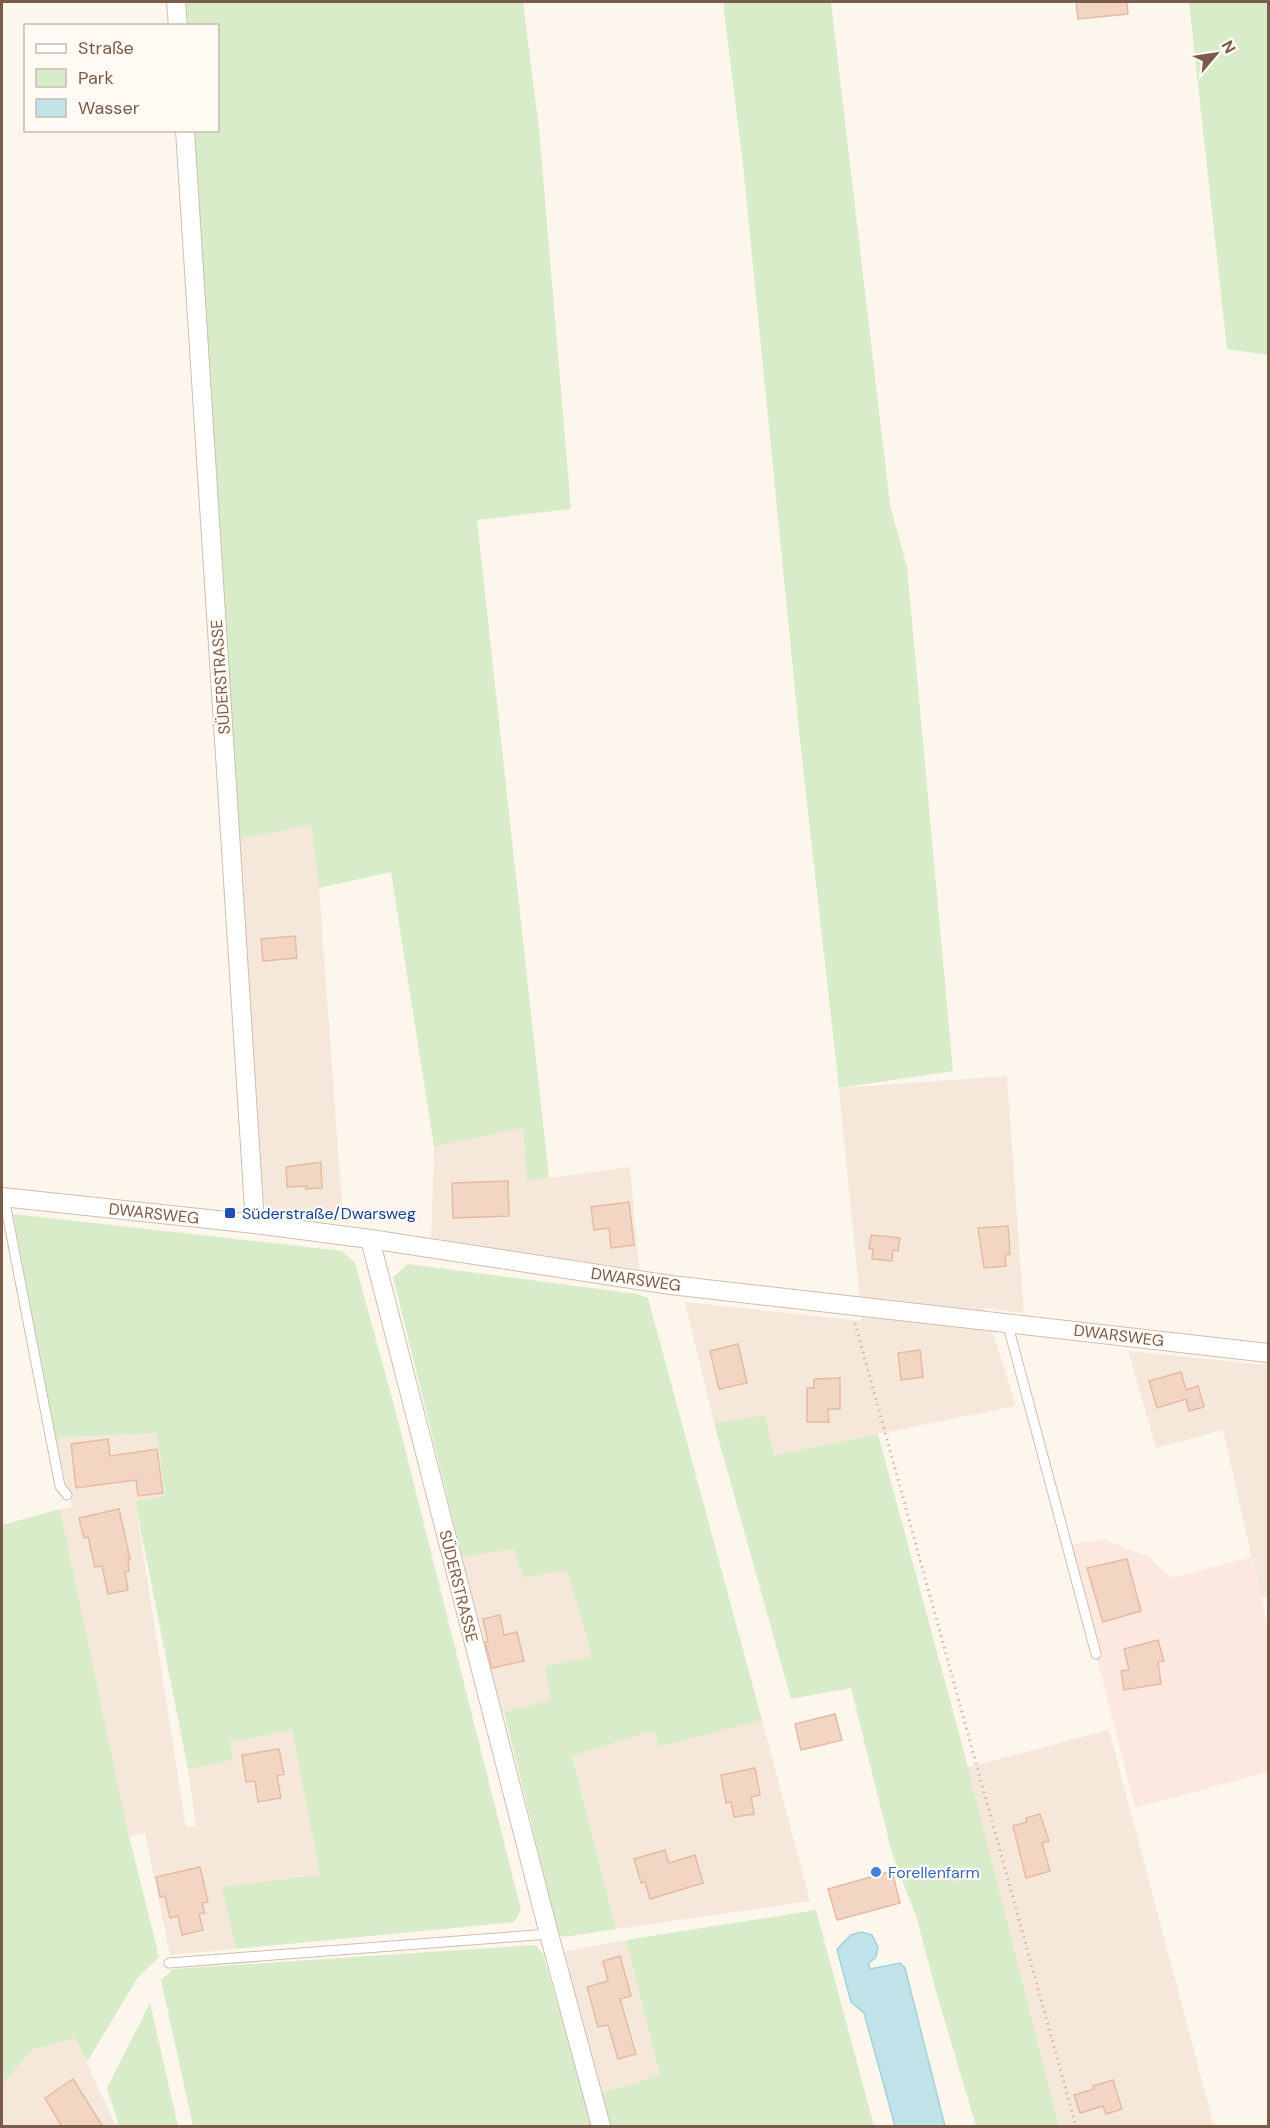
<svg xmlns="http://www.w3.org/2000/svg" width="1270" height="2128" viewBox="0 0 1270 2128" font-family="'DM Sans',sans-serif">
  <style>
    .residential { fill: #f5e8da }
    .commercial { fill: #fde8e0 }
    .green { fill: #d8ecc9 }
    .water { fill: #bfe3e8; stroke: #a5d3da; stroke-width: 1.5 }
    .building { fill: #f3d5c3; stroke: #e6bba3; stroke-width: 1.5 }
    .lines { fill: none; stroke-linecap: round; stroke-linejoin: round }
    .lane-casing { stroke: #d1beb0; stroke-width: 11 }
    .street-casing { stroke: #d1beb0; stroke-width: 20 }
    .path { stroke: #d9b8a5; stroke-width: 3; stroke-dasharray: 1.5 4.5; stroke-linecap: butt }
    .lane { stroke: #fff; stroke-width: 9 }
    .street { stroke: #fff; stroke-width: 18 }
    .transit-dot { fill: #1a4fb4; stroke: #fffaf3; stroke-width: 2 }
    .shop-dot { fill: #3f7fe0; stroke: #fffaf3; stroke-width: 2 }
    .labels { text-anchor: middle; stroke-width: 4.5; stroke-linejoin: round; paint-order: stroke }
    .street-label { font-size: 16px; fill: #7a5c4d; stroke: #fffaf3 }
    .transit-label { font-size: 16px; fill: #164399; stroke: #fffaf3; text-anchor: start }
    .shop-label { font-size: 16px; fill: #366cbe; stroke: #fffaf3; text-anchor: start }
  </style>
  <rect width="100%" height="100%" fill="#fdf6ec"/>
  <g class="residential">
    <path d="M311,825L319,888L343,1217L268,1213L261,1193L235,840Z"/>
    <path d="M1007,1076L1024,1313L985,1308L1016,1406L774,1455L765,1415L714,1423L685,1302L862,1321L839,1088Z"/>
    <path d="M523,1128L527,1181L630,1167L639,1269L431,1241L434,1147Z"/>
    <path d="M1128,1351L1268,1365V1596L1261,1598L1223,1430L1156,1448Z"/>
    <path d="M157,1433L165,1496L135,1501L186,1827L196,1826L188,1769L232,1760L230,1742L292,1729L320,1875L223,1888L236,1949L170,1955L145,1833L129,1836L60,1509L72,1507L55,1438Z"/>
    <path d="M514,1549L567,1569L592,1656L552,1700L497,1714L457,1557Z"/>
    <path d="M762,1720L810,1901L616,1929L572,1756L656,1730L658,1747Z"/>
    <path d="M1109,1730L1214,2126H1059L968,1767Z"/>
    <path d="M626,1940L660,2075L597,2094L561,1952Z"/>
    <path d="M75,2038L116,2126H2V2085L33,2049Z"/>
  </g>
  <path class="commercial" d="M1103,1539L1149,1557L1171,1578L1251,1557L1268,1625V1772L1135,1808L1068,1545Z"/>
  <g class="green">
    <path d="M182,2H523L539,129L571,509L477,520L549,1178L527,1181L523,1128L434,1147L391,872L319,888L311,825L235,840L190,131L218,130V26L183,25Z"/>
    <path d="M723,2H831L890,505L907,567L953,1071L839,1088L800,740L743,165Z"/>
    <path d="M1189,2H1268V355L1227,349Z"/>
    <path d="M13,1214L342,1251L355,1263L395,1409L521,1910L514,1922L236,1949L222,1887L320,1875L292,1730L230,1742L233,1760L188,1769L135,1501L165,1496L157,1433L55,1438Z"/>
    <path d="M408,1264L637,1294L648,1298L762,1720L658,1747L656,1730L572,1756L616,1929L564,1937L559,1935L504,1712L551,1700L545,1667L592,1656L567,1570L524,1578L514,1549L462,1557L393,1277Z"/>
    <path d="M765,1415L774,1455L878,1434L968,1767L1059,2126H976L937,1995L917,1919L892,1853L851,1688L791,1699L714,1423Z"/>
    <path d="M60,1509L129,1836L159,1957L138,1977L87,2062L75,2038L33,2049L2,2085V1525Z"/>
    <path d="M816,1910L874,2126H611L601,2093L660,2075L626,1940Z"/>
    <path d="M536,1945L543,1954L592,2126H193L161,1980L173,1969Z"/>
    <path d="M150,2003L178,2126H119L107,2088Z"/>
  </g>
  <path class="water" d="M861,1932L872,1935L878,1947L876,1957L869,1963L870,1969L900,1963L905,1968L945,2126H895L864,2013L851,2002L837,1949L851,1935Z"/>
  <g class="building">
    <path d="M1076,2H1127L1128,14L1078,19Z"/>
    <path d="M295,936L297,958L263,961L261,939Z"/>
    <path d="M321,1162L322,1188L306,1189V1186L287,1187L286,1167Z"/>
    <path d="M508,1181L509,1216L453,1218L452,1183Z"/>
    <path d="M629,1202L634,1245L611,1248L609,1228L594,1230L591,1207Z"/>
    <path d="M1008,1226L1010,1254L1005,1255L1006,1266L984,1268L978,1228Z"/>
    <path d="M871,1235L900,1238L898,1251L893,1250L892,1261L872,1259L873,1249H869Z"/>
    <path d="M738,1344L747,1383L719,1389L710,1351Z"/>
    <path d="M920,1350L923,1377L901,1380L898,1353Z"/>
    <path d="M1181,1372L1186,1390L1198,1386L1204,1407L1189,1411L1186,1399L1157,1408L1149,1381Z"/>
    <path d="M840,1378V1409H828L829,1422H807V1388H814V1379Z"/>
    <path d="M108,1439L110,1456L157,1449L163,1493L138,1496L136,1480L76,1488L71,1444Z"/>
    <path d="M119,1509L130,1559H128L129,1571L125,1572L128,1590L108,1594L102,1566L95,1567L88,1537L84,1538L79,1518Z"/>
    <path d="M1127,1559L1141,1611L1103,1622L1087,1568Z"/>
    <path d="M500,1615L504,1635L517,1632L524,1661L492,1668L485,1642H488L483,1619Z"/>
    <path d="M1158,1640L1164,1661L1158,1662L1161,1684L1124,1690L1121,1671L1129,1670L1124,1649Z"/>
    <path d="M835,1714L842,1740L801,1750L795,1724Z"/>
    <path d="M279,1749L284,1774L277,1776L281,1798L258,1802L255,1781L246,1782L242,1755Z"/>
    <path d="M755,1768L760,1795L751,1797L754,1814L734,1817L731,1802L726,1803L721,1775Z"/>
    <path d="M1040,1814L1049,1841L1042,1843L1050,1871L1026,1878L1013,1826L1027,1822L1026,1818Z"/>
    <path d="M665,1850L669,1863L695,1855L703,1883L650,1899L645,1882L641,1883L634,1859Z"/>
    <path d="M200,1867L208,1902L202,1903L205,1913L199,1914L203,1930L182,1935L178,1916L170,1918L165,1896L160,1897L156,1877Z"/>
    <path d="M892,1871L900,1903L837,1920L828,1889Z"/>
    <path d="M620,1956L631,1996L620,1999L636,2054L618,2059L608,2025L598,2027L587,1987L608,1981L603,1961Z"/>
    <path d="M73,2079L103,2127H62L45,2098Z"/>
    <path d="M1113,2080L1122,2109L1106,2114L1103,2106L1080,2113L1074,2095L1094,2089L1093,2086Z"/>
  </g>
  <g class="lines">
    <defs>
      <g id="lane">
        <path d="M4,1198L60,1486L67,1495"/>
        <path d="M1007,1322L1096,1654"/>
        <path d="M169,1963L549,1934"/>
      </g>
      <g id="street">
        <path d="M176,2L178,26"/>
        <path d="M185,130L255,1224"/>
        <path d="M2,1197L255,1224L370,1239L671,1285L1268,1353"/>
        <path d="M370,1239L549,1934L601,2126"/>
      </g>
    </defs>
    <use href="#lane" class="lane-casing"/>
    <use href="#street" class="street-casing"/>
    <path class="path" d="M855,1323L1075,2123"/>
    <use href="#lane" class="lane"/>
    <use href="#street" class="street"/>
  </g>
  <rect class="transit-dot" x="224" y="1207" width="12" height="12" rx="3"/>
  <circle class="shop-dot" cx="876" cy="1872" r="6"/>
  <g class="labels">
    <g class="street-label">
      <text transform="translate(220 677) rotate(-94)" y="6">SÜDERSTRASSE</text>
      <text transform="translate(154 1213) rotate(6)" y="6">DWARSWEG</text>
      <text transform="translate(636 1279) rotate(8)" y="6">DWARSWEG</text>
      <text transform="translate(1119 1335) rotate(7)" y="6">DWARSWEG</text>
      <text transform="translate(459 1586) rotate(76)" y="6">SÜDERSTRASSE</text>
    </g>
    <g class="transit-label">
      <text x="242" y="1219">Süderstraße/Dwarsweg</text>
    </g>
    <g class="shop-label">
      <text x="888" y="1878">Forellenfarm</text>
    </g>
  </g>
  <rect width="1270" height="2128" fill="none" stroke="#7a5c4d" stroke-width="6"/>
  <rect x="24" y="24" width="195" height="108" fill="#fffaf3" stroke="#cabbb1" stroke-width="1.5"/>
  <rect x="36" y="44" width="30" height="9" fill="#ffffff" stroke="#cabbb1" stroke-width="1.5"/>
  <text x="78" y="54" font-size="18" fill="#7a5c4d">Straße</text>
  <rect x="36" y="69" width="30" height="18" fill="#d8ecc9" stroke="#cabbb1" stroke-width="1.5"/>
  <text x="78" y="84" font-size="18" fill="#7a5c4d">Park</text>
  <rect x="36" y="99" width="30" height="18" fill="#bfe3e8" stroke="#cabbb1" stroke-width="1.5"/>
  <text x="78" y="114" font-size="18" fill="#7a5c4d">Wasser</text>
  <g transform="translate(1216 54) rotate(61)" stroke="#fffaf3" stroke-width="4.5" paint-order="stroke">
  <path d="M0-4.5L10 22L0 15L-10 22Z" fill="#7a5c4d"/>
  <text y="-9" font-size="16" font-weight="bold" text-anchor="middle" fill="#7a5c4d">N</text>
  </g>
</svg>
